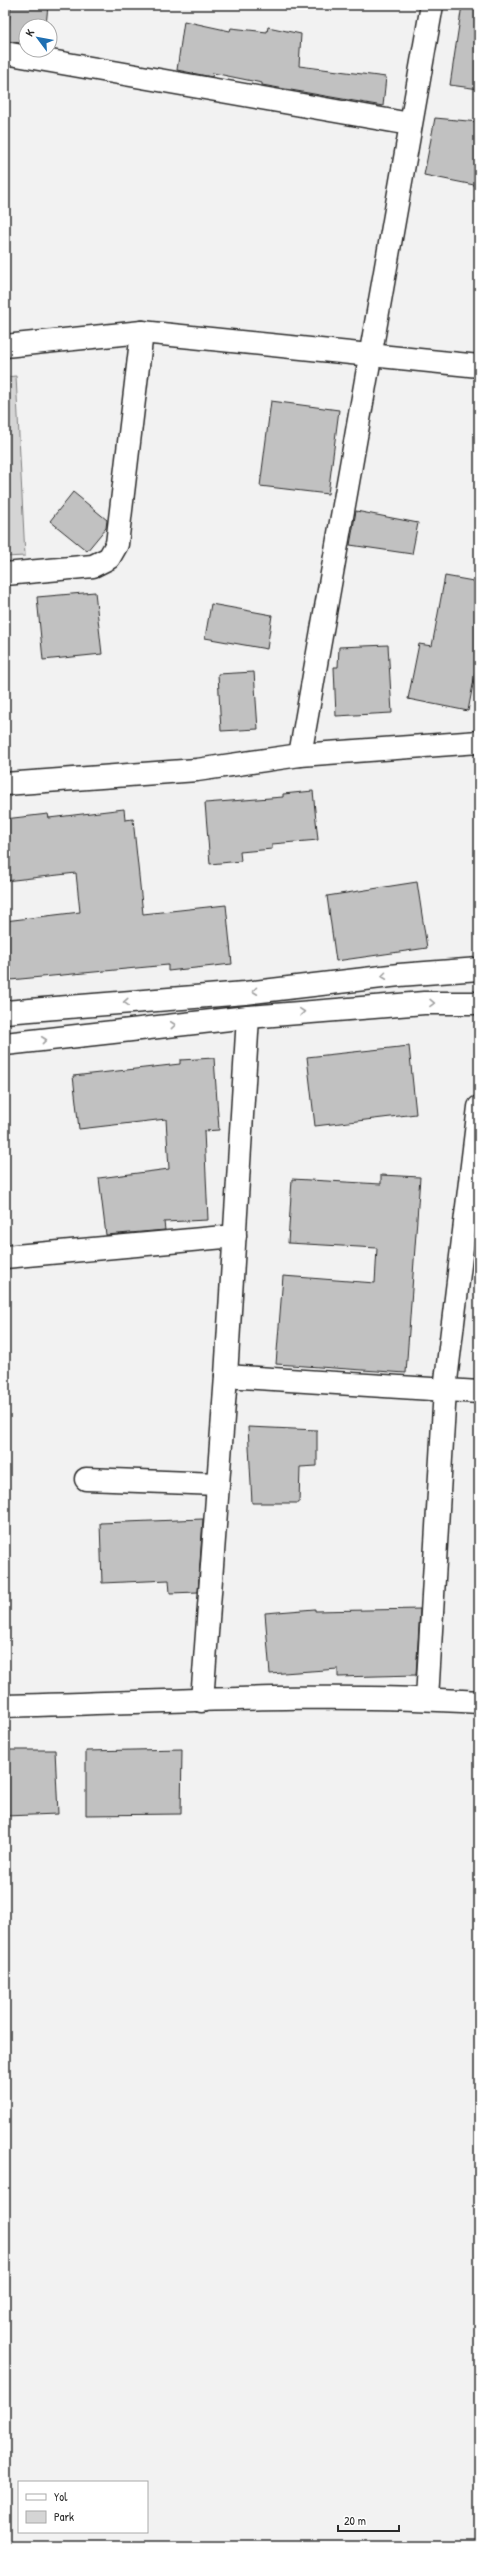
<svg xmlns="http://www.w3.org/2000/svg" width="484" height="2551" viewBox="0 0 484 2551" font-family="'Patrick Hand',sans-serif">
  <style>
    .green { fill: #d5d5d5; stroke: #808080 }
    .building { fill: #c1c1c1; stroke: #2b2b2b }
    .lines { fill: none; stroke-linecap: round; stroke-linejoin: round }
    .minor-casing { stroke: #2b2b2b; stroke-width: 25 }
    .minor { stroke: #fff; stroke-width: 22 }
    .oneway { stroke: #a0a0a0 }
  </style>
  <rect width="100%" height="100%" fill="#f2f2f2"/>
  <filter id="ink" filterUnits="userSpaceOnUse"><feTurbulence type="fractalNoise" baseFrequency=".025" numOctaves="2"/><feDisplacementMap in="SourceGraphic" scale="8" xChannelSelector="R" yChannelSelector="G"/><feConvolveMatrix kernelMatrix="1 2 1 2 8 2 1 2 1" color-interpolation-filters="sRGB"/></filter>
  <g filter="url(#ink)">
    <path class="green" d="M16,376L25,556L5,557V377Z"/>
    <g class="building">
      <path d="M11,5H48L46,26H26V44L7,41Z"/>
      <path d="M462,5H479V89L450,85Z"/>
      <path d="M184,21L230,31L231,28L267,32L268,27L301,34L299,66L386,77L383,106L262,85V83L213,73L212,77L177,70Z"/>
      <path d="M435,118L479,122V186L424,175Z"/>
      <path d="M271,401L339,410L328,494L260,486Z"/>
      <path d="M73,492L107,520L106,528L87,551L50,521Z"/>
      <path d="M356,511L418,523L412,554L350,545Z"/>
      <path d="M445,576L479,582V653L468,711L408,699L419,644L432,646Z"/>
      <path d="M95,592L102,654L43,660L37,597Z"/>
      <path d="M211,604L272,615L267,649L205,638Z"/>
      <path d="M388,645L392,713L336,716L334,667H338L339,647Z"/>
      <path d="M254,672L258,729L221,731L218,674Z"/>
      <path d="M313,791L318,840L272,844V849L240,852L241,861L210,864L205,803L283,797V794Z"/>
      <path d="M124,809L125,820L133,819L143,914L226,905L232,964L168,971V965L10,980L5,921L80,912L76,873L5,881V819L48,814L49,818Z"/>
      <path d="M417,882L427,948L336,961L327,896Z"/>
      <path d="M409,1046L416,1114L315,1126L307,1057Z"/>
      <path d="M214,1058L219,1130L204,1131L208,1220L164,1222L165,1230L106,1235L99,1178L169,1169L166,1119L79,1129L73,1076L180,1064V1060Z"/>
      <path d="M381,1175L420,1177L406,1373L276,1364L283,1276L375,1283L377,1248L288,1243L292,1179L381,1184Z"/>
      <path d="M248,1427L317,1430V1466L300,1467L299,1503H252Z"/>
      <path d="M203,1519L198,1592L170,1593L169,1580L102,1583L100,1523Z"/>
      <path d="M315,1609V1611L420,1609L416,1675L338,1677V1669L270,1674L265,1613Z"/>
      <path d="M182,1749L181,1814L86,1815V1751Z"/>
      <path d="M5,1750H55L58,1814L5,1816Z"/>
    </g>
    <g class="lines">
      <defs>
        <g id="minor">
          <path d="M5,53L410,124"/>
          <path d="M5,346L142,332L479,366"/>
          <path d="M5,574L93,566L109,558L117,544L142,332"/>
          <path d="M300,755L432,5"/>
          <path d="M5,784L197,770L300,755L479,742"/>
          <path d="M5,1012L245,993L399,975L479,969"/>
          <path d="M5,1044L248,1017L424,1003H479"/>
          <path d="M5,1257L235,1236"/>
          <path d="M226,1376L479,1392"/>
          <path d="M86,1479L218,1484"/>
          <path d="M427,1699L445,1389L479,1107"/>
          <path d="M202,1701L226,1376L248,1017"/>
          <path d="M5,1706C162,1702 322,1692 479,1702"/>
        </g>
      </defs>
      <use href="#minor" class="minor-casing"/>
      <use href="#minor" class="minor"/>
    </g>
    <defs><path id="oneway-chevron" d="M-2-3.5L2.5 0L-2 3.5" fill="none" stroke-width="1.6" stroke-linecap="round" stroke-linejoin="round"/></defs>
    <g class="oneway">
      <use href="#oneway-chevron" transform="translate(384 976) rotate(173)"/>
      <use href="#oneway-chevron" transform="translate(255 991) rotate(173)"/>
      <use href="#oneway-chevron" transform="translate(126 1002) rotate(176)"/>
      <use href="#oneway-chevron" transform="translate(432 1003) rotate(1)"/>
      <use href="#oneway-chevron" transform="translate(302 1012) rotate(-5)"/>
      <use href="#oneway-chevron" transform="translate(173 1025) rotate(-6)"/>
      <use href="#oneway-chevron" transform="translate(44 1040) rotate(-6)"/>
    </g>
  </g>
  <rect width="484" height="2551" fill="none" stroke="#fff" stroke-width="20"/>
  <rect x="10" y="10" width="464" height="2531" fill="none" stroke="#2b2b2b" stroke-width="1.5" filter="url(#ink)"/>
  <rect x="18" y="2481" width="130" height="52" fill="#ffffff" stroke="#aaaaaa"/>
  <rect x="26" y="2494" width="20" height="6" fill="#ffffff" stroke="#aaaaaa"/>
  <text x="54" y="2501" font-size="12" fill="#2b2b2b">Yol</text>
  <rect x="26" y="2511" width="20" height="12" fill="#d5d5d5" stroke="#aaaaaa"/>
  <text x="54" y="2521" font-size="12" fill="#2b2b2b">Park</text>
  <g transform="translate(38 38) rotate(302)"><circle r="19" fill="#ffffff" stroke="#aaaaaa"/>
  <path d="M0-3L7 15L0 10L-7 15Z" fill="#1f6fb2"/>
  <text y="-6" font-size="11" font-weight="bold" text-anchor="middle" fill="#2b2b2b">K</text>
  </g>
  <path d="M338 2525v6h61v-6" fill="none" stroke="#2b2b2b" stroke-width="2"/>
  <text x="344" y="2525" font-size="12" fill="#2b2b2b" stroke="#ffffff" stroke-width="3" paint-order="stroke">20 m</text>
</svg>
